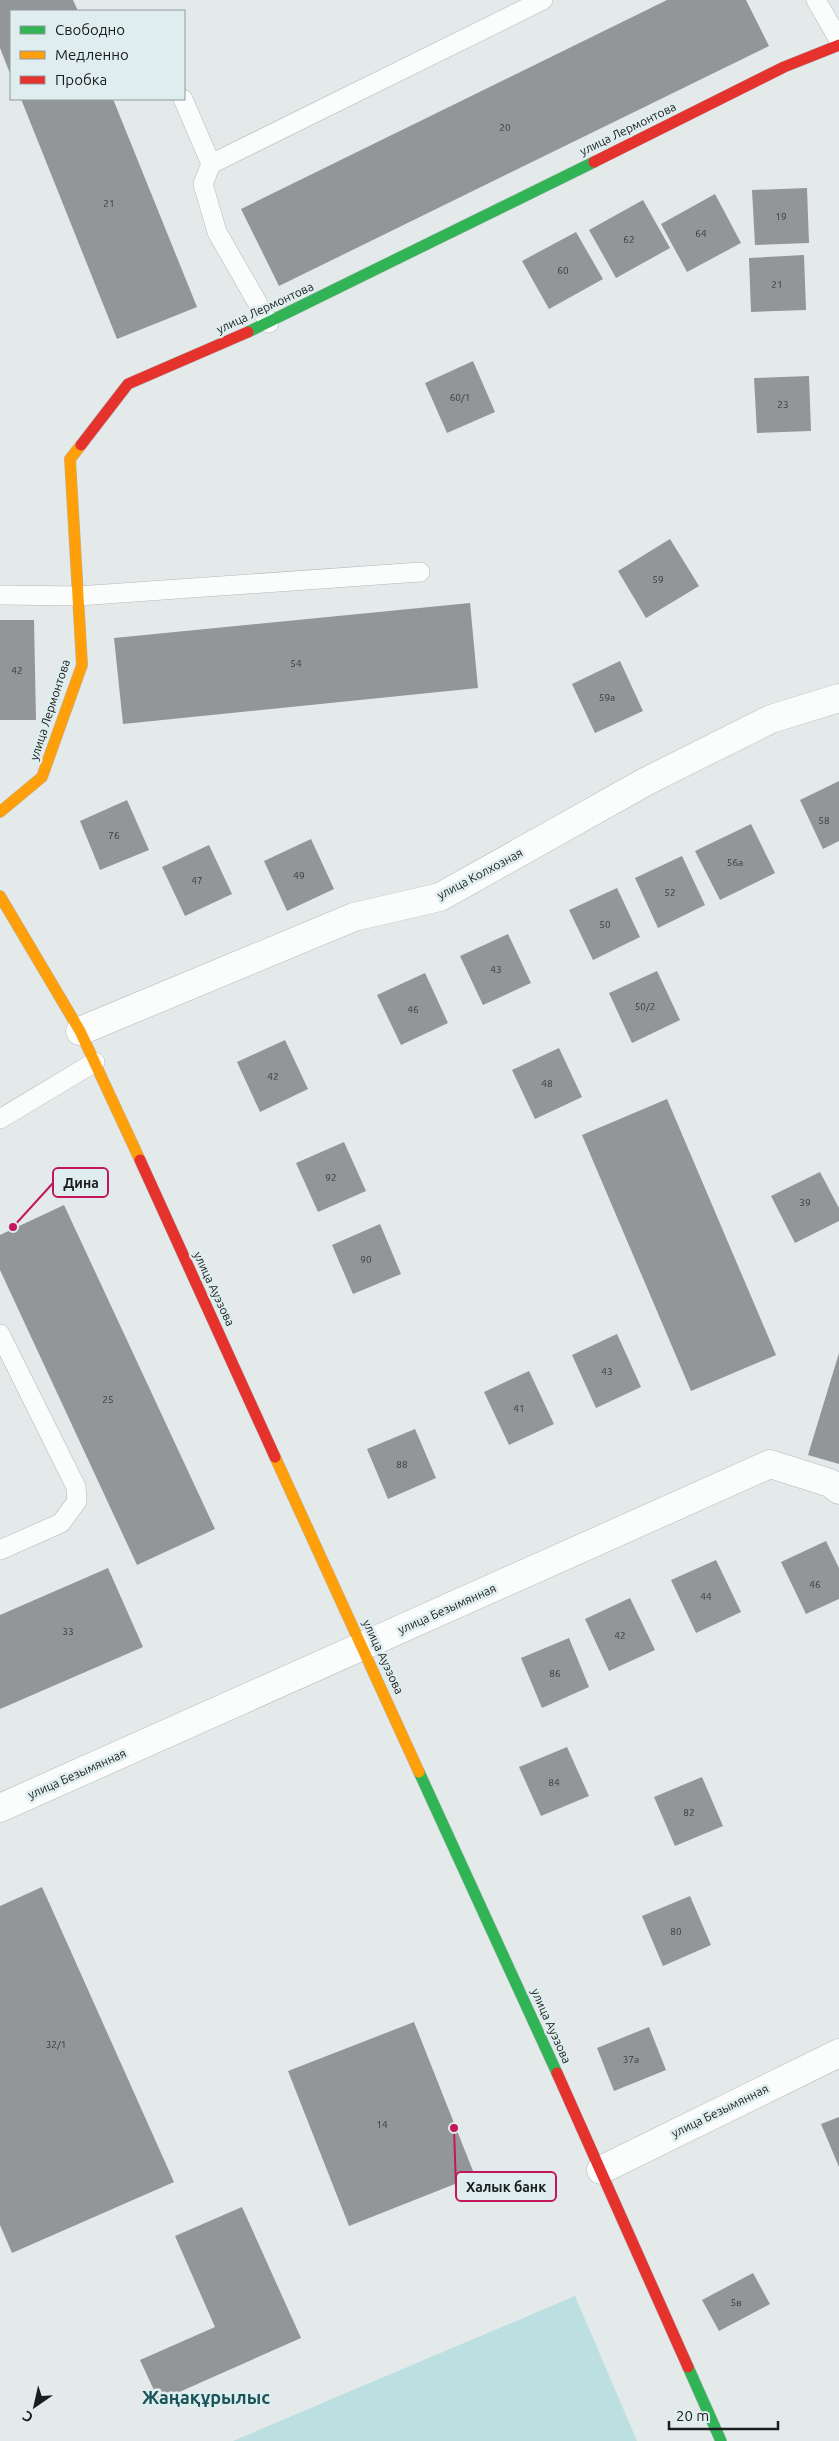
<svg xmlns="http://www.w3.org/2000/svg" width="839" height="2441" viewBox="0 0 839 2441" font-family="Ubuntu,sans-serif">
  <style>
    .green { fill: #bcdfe2 }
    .building { fill: #929696 }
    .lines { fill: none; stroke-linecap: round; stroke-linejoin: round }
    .lane-casing { stroke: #b4b9ba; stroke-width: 20 }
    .street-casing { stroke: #b4b9ba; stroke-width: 29 }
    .fast-casing { stroke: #b4b9ba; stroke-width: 12 }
    .slow-casing { stroke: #b4b9ba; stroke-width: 12 }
    .jam-casing { stroke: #b4b9ba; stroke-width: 12 }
    .lane { stroke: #fbfcfc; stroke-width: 19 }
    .street { stroke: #fbfcfc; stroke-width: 28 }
    .fast { stroke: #30b455; stroke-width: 11 }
    .slow { stroke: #ff9f0a; stroke-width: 11 }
    .jam { stroke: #e5322d; stroke-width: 11 }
    .labels { text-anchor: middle; stroke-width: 5; stroke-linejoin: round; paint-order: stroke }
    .number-label { font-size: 10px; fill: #373b3c }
    .street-label { font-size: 12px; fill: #191d1e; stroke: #e0edee }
    .district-label { font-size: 18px; font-weight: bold; fill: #19545a; stroke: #e0edee }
    .leader { fill: none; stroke: #c2185b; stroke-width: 2 }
    .callout-dot { fill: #c2185b; stroke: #e0edee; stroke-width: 2 }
    .callout { fill: #e0edee; stroke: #c2185b; stroke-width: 2 }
    .callout-label { font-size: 14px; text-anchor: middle; font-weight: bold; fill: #191d1e }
  </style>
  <rect width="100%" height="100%" fill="#e4eaea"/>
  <path class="green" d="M575,2296L637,2441H233Z"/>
  <g class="building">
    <path d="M0,0H73L78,11H11V76L0,48Z"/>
    <path d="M667,0H746L769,46L279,286L241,209Z"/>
    <path d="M21,99H113L197,307L117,339Z"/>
    <path d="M807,188L809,243L755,245L752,190Z"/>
    <path d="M715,194L741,243L687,272L661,224Z"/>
    <path d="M643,200L670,248L616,278L589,230Z"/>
    <path d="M576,232L603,279L549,309L522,261Z"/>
    <path d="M804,255L806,310L751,312L749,258Z"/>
    <path d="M473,361L495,412L447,433L425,383Z"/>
    <path d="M809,376L811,431L757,433L754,378Z"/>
    <path d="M670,539L699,586L646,618L618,571Z"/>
    <path d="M470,603L478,688L123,724L114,638Z"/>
    <path d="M0,620H34L36,720H0Z"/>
    <path d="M620,661L643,711L595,733L572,684Z"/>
    <path d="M839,781V841L823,849L800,800Z"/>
    <path d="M127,800L149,850L100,870L80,821Z"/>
    <path d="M751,824L775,873L720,900L695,851Z"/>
    <path d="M311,839L334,889L287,911L264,861Z"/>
    <path d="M209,845L232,894L185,916L162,867Z"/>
    <path d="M682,856L705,905L658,928L635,878Z"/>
    <path d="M617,888L640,937L593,960L569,910Z"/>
    <path d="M508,934L531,983L483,1005L460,956Z"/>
    <path d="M657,971L680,1020L632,1043L609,993Z"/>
    <path d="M425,973L448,1023L401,1045L377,995Z"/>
    <path d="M285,1040L308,1089L260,1112L237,1062Z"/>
    <path d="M559,1048L582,1097L535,1119L512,1070Z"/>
    <path d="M667,1099L776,1355L691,1391L582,1135Z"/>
    <path d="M344,1142L366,1191L318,1212L296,1163Z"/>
    <path d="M820,1172L839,1208V1221L795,1243L771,1196Z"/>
    <path d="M64,1205L215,1529L137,1565L0,1270V1235Z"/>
    <path d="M380,1224L401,1274L353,1294L332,1245Z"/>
    <path d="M617,1334L641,1387L596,1408L572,1355Z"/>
    <path d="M839,1353V1464L808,1455Z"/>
    <path d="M529,1371L554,1424L509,1445L484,1392Z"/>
    <path d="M415,1429L436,1478L388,1499L367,1449Z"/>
    <path d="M826,1541L839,1568V1599L806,1614L781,1562Z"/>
    <path d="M716,1560L741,1612L696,1633L671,1580Z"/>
    <path d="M108,1568L143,1647L0,1709V1615Z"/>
    <path d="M630,1598L655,1650L609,1671L585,1619Z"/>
    <path d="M569,1638L589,1687L542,1708L521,1658Z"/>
    <path d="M567,1747L589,1796L541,1816L519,1767Z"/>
    <path d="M702,1777L723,1826L675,1846L654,1797Z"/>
    <path d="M42,1887L174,2182L12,2253L0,2225V1906Z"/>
    <path d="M690,1896L711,1945L663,1966L642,1916Z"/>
    <path d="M414,2022L475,2176L349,2226L288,2071Z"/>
    <path d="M649,2027L666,2070L614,2091L597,2048Z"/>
    <path d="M839,2117V2167L821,2124Z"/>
    <path d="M242,2207L301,2338L159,2401L140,2360L215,2327L175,2236Z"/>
    <path d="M753,2273L770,2304L719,2331L702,2300Z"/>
  </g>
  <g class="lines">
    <defs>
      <g id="lane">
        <path d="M816,0L839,40"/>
        <path d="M183,99L211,164"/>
        <path d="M269,323L217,232L203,184L211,164L543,0"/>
        <path d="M0,595L78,596L420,572"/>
        <path d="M0,1119L95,1062"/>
        <path d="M0,1334L76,1487L77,1501L61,1523L0,1550"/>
      </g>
      <g id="street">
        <path d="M80,1031L354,917L440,897L645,782L771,719L839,698"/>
        <path d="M0,1808L770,1464L830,1483L839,1490"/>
        <path d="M601,2170L839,2053"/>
      </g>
      <g id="fast">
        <path d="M248,332L594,162"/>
        <path d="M419,1772L557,2073"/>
        <path d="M688,2367L721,2441"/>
      </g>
      <g id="slow">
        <path d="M0,812L42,777L82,665L70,459L81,445"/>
        <path d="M0,896L80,1031L140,1160"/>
        <path d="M275,1457L419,1772"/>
      </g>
      <g id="jam">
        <path d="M594,162L784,67L839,45"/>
        <path d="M81,445L128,384L248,332"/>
        <path d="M140,1160L275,1457"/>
        <path d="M557,2073L688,2367"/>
      </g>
    </defs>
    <use href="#lane" class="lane-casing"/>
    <use href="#street" class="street-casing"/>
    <use href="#fast" class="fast-casing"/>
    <use href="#slow" class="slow-casing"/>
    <use href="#jam" class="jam-casing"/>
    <use href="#lane" class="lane"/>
    <use href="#street" class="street"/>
    <use href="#fast" class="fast"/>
    <use href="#slow" class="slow"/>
    <use href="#jam" class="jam"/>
  </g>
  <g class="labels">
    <g class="number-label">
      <text x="505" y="131">20</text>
      <text x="109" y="207">21</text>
      <text x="781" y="220">19</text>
      <text x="701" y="237">64</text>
      <text x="629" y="243">62</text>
      <text x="563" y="274">60</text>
      <text x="777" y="288">21</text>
      <text x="460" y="401">60/1</text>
      <text x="783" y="408">23</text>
      <text x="658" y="583">59</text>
      <text x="296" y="667">54</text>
      <text x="17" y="674">42</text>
      <text x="607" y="701">59а</text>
      <text x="824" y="824">58</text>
      <text x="114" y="839">76</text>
      <text x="735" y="866">56а</text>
      <text x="299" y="879">49</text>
      <text x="197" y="884">47</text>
      <text x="670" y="896">52</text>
      <text x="605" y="928">50</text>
      <text x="496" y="973">43</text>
      <text x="645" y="1010">50/2</text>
      <text x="413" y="1013">46</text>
      <text x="273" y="1080">42</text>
      <text x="547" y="1087">48</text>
      <text x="331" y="1181">92</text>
      <text x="805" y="1206">39</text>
      <text x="366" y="1263">90</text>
      <text x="607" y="1375">43</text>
      <text x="108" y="1403">25</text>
      <text x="519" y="1412">41</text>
      <text x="402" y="1468">88</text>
      <text x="815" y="1588">46</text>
      <text x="706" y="1600">44</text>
      <text x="68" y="1635">33</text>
      <text x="620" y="1639">42</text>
      <text x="555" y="1677">86</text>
      <text x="554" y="1786">84</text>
      <text x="689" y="1816">82</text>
      <text x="676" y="1935">80</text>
      <text x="56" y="2048">32/1</text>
      <text x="631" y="2063">37а</text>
      <text x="382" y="2128">14</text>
      <text x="736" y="2306">5в</text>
    </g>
    <g class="street-label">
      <text transform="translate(628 129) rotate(-26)" y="4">улица Лермонтова</text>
      <text transform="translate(265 308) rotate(-25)" y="4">улица Лермонтова</text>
      <text transform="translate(50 710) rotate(-72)" y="4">улица Лермонтова</text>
      <text transform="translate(480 874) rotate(-28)" y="4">улица Колхозная</text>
      <text transform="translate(214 1289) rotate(65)" y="4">улица Ауэзова</text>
      <text transform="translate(447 1609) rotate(-24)" y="4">улица Безымянная</text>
      <text transform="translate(383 1657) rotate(65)" y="4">улица Ауэзова</text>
      <text transform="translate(77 1774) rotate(-24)" y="4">улица Безымянная</text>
      <text transform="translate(551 2026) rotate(66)" y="4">улица Ауэзова</text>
      <text transform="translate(720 2111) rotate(-26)" y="4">улица Безымянная</text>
    </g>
    <g class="district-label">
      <text x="206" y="2404">Жаңақұрылыс</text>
    </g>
  </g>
  <path class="leader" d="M13 1227L53 1183M454 2128L456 2187"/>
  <g class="callout-dot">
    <circle cx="13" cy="1227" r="5"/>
    <circle cx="454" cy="2128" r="5"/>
  </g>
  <g class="callout">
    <rect x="53" y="1168" width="55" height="29" rx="5"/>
    <rect x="456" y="2172" width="100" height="29" rx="5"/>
  </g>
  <g class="callout-label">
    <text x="81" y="1188">Дина</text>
    <text x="506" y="2192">Халык банк</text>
  </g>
  <rect x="10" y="10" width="175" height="90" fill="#e0edee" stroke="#909a9b"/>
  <rect x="20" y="26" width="25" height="8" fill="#30b455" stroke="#909a9b"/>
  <text x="55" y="35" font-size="15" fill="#191d1e">Свободно</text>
  <rect x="20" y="51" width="25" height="8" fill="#ff9f0a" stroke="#909a9b"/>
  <text x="55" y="60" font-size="15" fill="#191d1e">Медленно</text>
  <rect x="20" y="76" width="25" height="8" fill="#e5322d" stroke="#909a9b"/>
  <text x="55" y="85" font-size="15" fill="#191d1e">Пробка</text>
  <g transform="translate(35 2406) rotate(214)" stroke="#e0edee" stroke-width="4" paint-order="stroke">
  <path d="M0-4L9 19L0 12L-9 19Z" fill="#191d1e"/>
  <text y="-8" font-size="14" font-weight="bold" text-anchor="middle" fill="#191d1e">С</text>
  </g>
  <path d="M669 2421v8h109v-8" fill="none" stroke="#191d1e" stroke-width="2.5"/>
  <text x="676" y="2421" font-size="15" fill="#191d1e" stroke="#e0edee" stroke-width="4" paint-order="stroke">20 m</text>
</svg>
